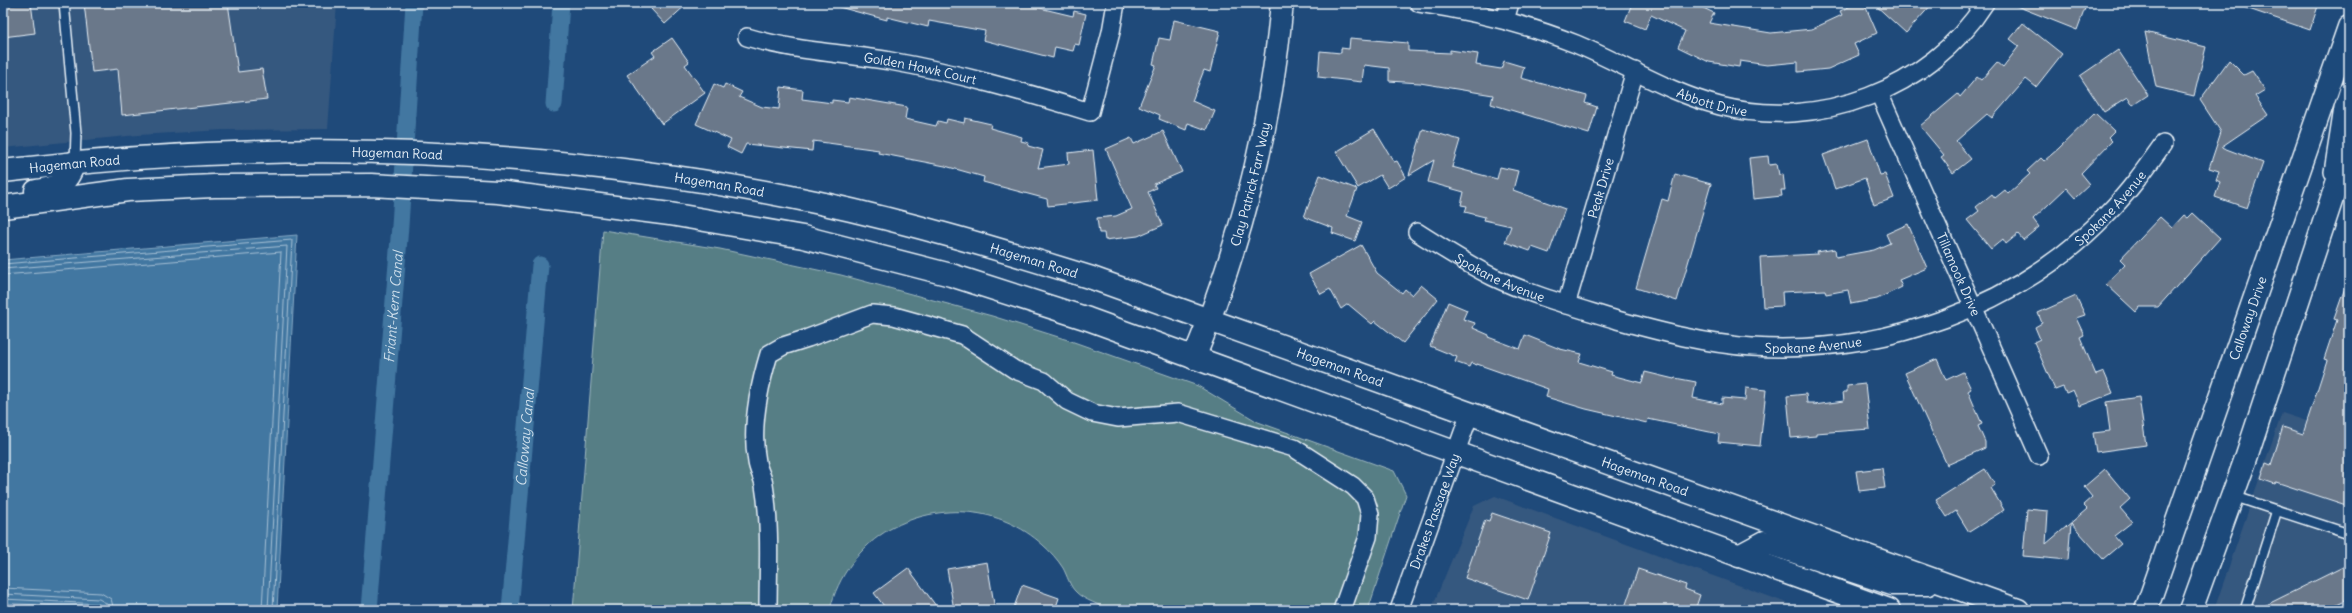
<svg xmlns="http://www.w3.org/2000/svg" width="2352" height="613" viewBox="0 0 2352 613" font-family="Delius,sans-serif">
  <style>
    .built { fill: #36587f }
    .green { fill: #567e85; stroke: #9fb8be }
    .water { fill: #4377a1; stroke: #85a8c4 }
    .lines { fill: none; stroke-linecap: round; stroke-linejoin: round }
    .shore { stroke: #a6c0d5; stroke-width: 1 }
    .canal { stroke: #4377a1; stroke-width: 17 }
    .building { fill: #6b788a; stroke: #e8f1f8 }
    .lane-casing { stroke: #e8f1f8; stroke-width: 12 }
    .street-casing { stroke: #e8f1f8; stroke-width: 20 }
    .secondary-casing { stroke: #e8f1f8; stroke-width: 25 }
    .lane { stroke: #1f4a7a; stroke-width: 9 }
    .street { stroke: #1f4a7a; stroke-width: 17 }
    .secondary { stroke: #1f4a7a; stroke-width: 22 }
    .labels { text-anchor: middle; stroke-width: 4; stroke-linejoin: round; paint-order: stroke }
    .street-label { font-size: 13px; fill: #e8f1f8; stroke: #1f4a7a }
    .water-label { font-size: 14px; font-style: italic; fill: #cfdfeb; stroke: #1f4a7a }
  </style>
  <rect width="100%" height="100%" fill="#1f4a7a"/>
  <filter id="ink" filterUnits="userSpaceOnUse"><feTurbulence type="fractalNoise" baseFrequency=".025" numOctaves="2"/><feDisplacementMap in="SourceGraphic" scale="8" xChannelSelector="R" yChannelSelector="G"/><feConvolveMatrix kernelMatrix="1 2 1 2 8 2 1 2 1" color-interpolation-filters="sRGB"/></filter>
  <g filter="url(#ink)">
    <g class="built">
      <path d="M3,3H337L328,129L223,130L138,135L3,148Z"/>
      <path d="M2282,413L2349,435V610H2214Z"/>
      <path d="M1495,496L1806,610H1431L1474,506Z"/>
    </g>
    <path class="green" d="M603,230L720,249L841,275L992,316L1071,341L1198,386L1258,422L1394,471L1406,495L1368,610H1111C1102,606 1082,599 1076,592C1070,587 1067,575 1063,568C1058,560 1050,551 1043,545C1000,506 940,502 890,529C861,545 837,577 830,610H573Z"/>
    <path class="water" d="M297,235L277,610H133L3,603V260Z"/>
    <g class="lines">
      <g class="shore">
        <path d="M3,264L292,240L273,610"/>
        <path d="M3,269L287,246L268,610"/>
        <path d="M3,275L281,252L262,610"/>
        <path d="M3,588L101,593L111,599L114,610"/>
        <path d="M3,594L99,599L106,603L108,610"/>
        <path d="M3,599L99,604L103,610"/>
      </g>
      <g class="canal">
        <path d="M554,104L561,3"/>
        <path id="s1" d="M369,610L400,226L414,3"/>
        <path id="s2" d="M510,610L540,265"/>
      </g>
    </g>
    <g class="building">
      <path d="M31,3L35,33L3,37V6Z"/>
      <path d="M84,3H228L238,72L262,69L267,99L122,115L118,69L92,72Z"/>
      <path d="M658,3H688L665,24L651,9Z"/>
      <path d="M839,3H1019L1073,16L1074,11L1086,14L1079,45L1075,44L1073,51L1055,47L1053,58L983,40L985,31L929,21L928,27L887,17V20L839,7Z"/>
      <path d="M1625,3H1693L1714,13L1709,23L1771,33L1812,29L1842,15L1840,11L1857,3H1864L1877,33L1854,44L1859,55L1828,69L1798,72V62L1767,65L1740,61L1739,67L1709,62L1678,47L1685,31L1651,15L1645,29L1625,21L1631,6Z"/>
      <path d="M1873,3H1933L1906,33Z"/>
      <path d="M2009,3H2087L2077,30Z"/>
      <path d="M2237,3H2319L2310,30L2237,5Z"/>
      <path d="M1174,20L1220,31L1210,72L1204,70L1192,101L1215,111L1207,130L1188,123L1186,130L1159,119L1160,115L1139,106L1156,65L1153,64L1159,38L1170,40Z"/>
      <path d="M2023,23L2062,54L2036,87L2026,79L1992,118L1987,114L1956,141L1971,159L1953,173L1941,157L1944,155L1920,126L1958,94L1960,97L1977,77L1981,80L1997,62L2003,67L2019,46L2010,39Z"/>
      <path d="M2145,32L2206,47L2194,96L2156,87Z"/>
      <path d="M672,38L689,62L685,65L705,93L662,124L627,75L655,56L652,52Z"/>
      <path d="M1350,38L1408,43V51L1450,53V50L1478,54L1476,65L1501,69L1504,61L1524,67L1521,78L1587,96L1585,103L1597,107L1589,134L1491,104L1493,95L1420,83L1389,81V68L1364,65L1362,82L1318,77L1320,51L1341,53V48L1349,49Z"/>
      <path d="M2118,50L2148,95L2133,105L2128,97L2104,112L2080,76Z"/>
      <path d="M2229,60L2244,75L2252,71L2265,90L2255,96L2268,115L2221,147L2263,163L2247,208L2215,197L2220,182L2216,180L2219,171L2209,168L2221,132L2200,100Z"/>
      <path d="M714,84L723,88L725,84L742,92L739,97L762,107L779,109L781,87L803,90L802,99L832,103V100L848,102L849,97L907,107L905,119L936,126L938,121L946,123L947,119L964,123L965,118L991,124L990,128L1022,137L1021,141L1029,143L1028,146L1043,150L1038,168L1069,164L1068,153L1093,150L1098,200L1048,206L1047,199L983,182L984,177L945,166L878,153L879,150L813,141L812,151L746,144L741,154L727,147L731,140L696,124Z"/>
      <path d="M2095,113L2114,131L2108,137L2112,141L2081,173L2090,184L2075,198L2066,188L2033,219L2039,227L2023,240L2018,234L2006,244L2003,239L1991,249L1967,220L1979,211L1976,207L1992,194L1995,198L2005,190L2008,194L2030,174L2027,171L2041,158L2044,161L2058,149Z"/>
      <path d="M1374,129L1394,162L1397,161L1406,177L1388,188L1380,175L1358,188L1336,152Z"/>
      <path d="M1423,129L1460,140L1452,167L1497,179L1500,167L1518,171L1513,190L1565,209L1549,253L1532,247L1530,251L1505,242L1511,226L1484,220L1485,217L1465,212L1467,206L1461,205L1464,192L1428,182L1434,160L1409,175Z"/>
      <path d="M1163,131L1182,172L1154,184L1156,188L1148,192L1163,225L1138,236L1105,240L1104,233H1099L1097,218L1116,216L1132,209L1106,149L1131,138L1134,144Z"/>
      <path d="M1868,139L1880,175L1885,174L1894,198L1874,205L1865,178L1835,189L1823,155Z"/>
      <path d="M1768,156L1769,165L1777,164L1779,175L1783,174L1785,190H1781L1782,196L1753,199L1749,158Z"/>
      <path d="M1675,174L1711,184L1677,301L1636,288L1662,199L1668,201Z"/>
      <path d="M1320,175L1357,189L1347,216L1362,222L1355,241L1332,233L1333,228L1304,217Z"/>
      <path d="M2193,213L2220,238L2158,307H2140L2136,312L2106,284L2125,264L2120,259L2160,217L2172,228L2184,215L2188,218Z"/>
      <path d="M1908,224L1927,268L1899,280L1902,287L1877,299L1851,304L1848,290L1826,294L1825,290L1782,292L1783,306L1763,307L1760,257L1818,254L1817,252L1835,249L1836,257L1874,250L1890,243L1886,234Z"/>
      <path d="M1361,245L1377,273L1402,293L1405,289L1412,295L1421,285L1438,299L1403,343L1375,321L1372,324L1348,304L1341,309L1330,289L1321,294L1309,274Z"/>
      <path d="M2347,282H2349V506L2276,482L2275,484L2261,479L2266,463L2271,465L2283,427L2303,434L2327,360L2324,359L2337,320L2334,319Z"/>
      <path d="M2076,296L2085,315L2076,318L2084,335L2080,337L2096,375L2104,372L2113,393L2080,406L2073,390L2066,393L2063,387L2055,390L2034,342L2040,339L2035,327L2042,323L2038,313Z"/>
      <path d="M1448,302L1467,310L1463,319L1475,323L1473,328L1489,335L1488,337L1520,349L1525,335L1560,349L1582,354L1579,362L1612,372L1611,375L1642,383L1645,372L1674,379L1675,378L1696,382L1693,398L1722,404V398L1745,400L1746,388L1766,390L1760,446L1718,442L1719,434L1648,419L1647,423L1586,409L1546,397L1548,389L1477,364V365L1471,363L1469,367L1455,362L1457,357L1430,346Z"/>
      <path d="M1937,359L1946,380L1963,372L1971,389L1968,391L1982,424L1978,426L1985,442V448L1947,465L1905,373Z"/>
      <path d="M1865,384L1870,429L1816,433V436L1791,438L1787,396L1806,394L1807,403H1814V405L1844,401L1843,392H1847V386Z"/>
      <path d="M2139,397L2146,445L2096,452L2093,433L2110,431L2106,402Z"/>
      <path d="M1882,468L1885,488L1859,491L1856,471Z"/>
      <path d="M1985,469L1995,485L1991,488L2004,510L1969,532L1956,511L1947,517L1936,500Z"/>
      <path d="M2105,469L2130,499L2120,508L2132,522L2114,536L2121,544L2103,559L2071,523L2068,560L2023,556L2027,509L2048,511L2046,544L2087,509L2083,505L2092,497L2084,487Z"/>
      <path d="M1492,513L1551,533L1528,600L1465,578L1485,520L1489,521Z"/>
      <path d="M987,562L995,610H954L947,569Z"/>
      <path d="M2349,564V598L2325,610H2256Z"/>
      <path d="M908,568L939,610H887L874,593Z"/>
      <path d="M1638,569L1686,585L1685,589L1700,595L1695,610H1624Z"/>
      <path d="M1022,585L1059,598L1055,610H1013Z"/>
    </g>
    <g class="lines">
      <defs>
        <g id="lane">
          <path d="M64,3L76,133L75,162"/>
          <path d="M2233,496L2349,534"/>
          <path d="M2245,610L2277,510"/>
        </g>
        <g id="street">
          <path id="s3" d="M1419,3C1473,11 1526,24 1576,44C1624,64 1669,93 1720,106C1818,131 1930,90 1985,3"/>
          <path d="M1505,20L1510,3"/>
          <path id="s4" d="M747,37C793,51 843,53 890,61C958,73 1024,92 1090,112L1111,32L1116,3"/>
          <path id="s5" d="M1879,93L2039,456"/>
          <path d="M2333,172L2343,108L2349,89"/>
          <path id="s6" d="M1417,232C1442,248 1467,264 1493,277C1533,296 1575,307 1617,320C1661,332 1706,344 1752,347C1881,355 2019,308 2108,213C2129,192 2146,168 2163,144"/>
          <path id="s7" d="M1566,305L1635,71"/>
          <path d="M768,610C768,569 771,526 764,485C763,477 758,470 757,462C750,427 759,387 769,354L783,346L808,338L872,314L894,316L962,335L1015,370L1044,381L1067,401L1092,413L1118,418L1178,413L1294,448L1353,486L1365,498L1370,514L1368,537L1342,610"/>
          <path id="s8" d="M1399,610L1470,413"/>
        </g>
        <g id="secondary">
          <path id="s9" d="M3,171C275,138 552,146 820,203C912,223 1002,250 1092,278L2018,610"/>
          <path d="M36,191C62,187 64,186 75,162"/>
          <path d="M3,207L128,190L214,186L371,185L498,192L670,214L803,237L951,275L1088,319L1889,610"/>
          <path id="s10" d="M1194,358C1241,244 1271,127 1282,3"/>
          <path d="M1739,556L1765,542L1892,584H1928"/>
          <path id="s11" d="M2146,610L2349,27"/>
          <path d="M2191,610L2245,461L2349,147"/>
        </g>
      </defs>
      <use href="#lane" class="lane-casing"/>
      <use href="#street" class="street-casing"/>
      <use href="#secondary" class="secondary-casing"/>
      <use href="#lane" class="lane"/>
      <use href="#street" class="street"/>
      <use href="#secondary" class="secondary"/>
    </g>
  </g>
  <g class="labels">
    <g class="street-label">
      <text dy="5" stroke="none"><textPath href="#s4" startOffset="176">Golden Hawk Court</textPath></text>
      <text dy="5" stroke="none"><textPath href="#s3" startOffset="311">Abbott Drive</textPath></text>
      <text dy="5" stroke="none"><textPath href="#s9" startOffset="395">Hageman Road</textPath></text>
      <text dy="5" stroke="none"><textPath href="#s9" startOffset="72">Hageman Road</textPath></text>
      <text dy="5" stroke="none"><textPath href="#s10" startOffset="183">Clay Patrick Farr Way</textPath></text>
      <text dy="5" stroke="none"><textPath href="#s9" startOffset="719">Hageman Road</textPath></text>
      <text dy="5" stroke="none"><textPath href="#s7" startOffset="122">Peak Drive</textPath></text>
      <text dy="5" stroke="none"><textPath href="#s6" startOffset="755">Spokane Avenue</textPath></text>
      <text dy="5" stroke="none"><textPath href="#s9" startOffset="1043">Hageman Road</textPath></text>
      <text dy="5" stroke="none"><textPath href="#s5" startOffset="198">Tillamook Drive</textPath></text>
      <text dy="5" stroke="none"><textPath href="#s6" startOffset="95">Spokane Avenue</textPath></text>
      <text dy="5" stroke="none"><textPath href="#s11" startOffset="309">Calloway Drive</textPath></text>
      <text dy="5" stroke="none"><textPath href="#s6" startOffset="419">Spokane Avenue</textPath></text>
      <text dy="5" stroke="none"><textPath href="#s9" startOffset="1367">Hageman Road</textPath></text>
      <text dy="5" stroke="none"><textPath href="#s9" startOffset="1691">Hageman Road</textPath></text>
      <text dy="5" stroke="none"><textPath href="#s8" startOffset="105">Drakes Passage Way</textPath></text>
    </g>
    <g class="water-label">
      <text dy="5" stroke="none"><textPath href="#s1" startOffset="304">Friant-Kern Canal</textPath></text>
      <text dy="5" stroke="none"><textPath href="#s2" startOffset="173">Calloway Canal</textPath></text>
    </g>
  </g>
  <rect width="2352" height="613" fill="none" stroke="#1f4a7a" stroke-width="16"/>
  <rect x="8" y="8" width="2336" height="597" fill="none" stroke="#e8f1f8" stroke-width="1.5" filter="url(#ink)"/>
</svg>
